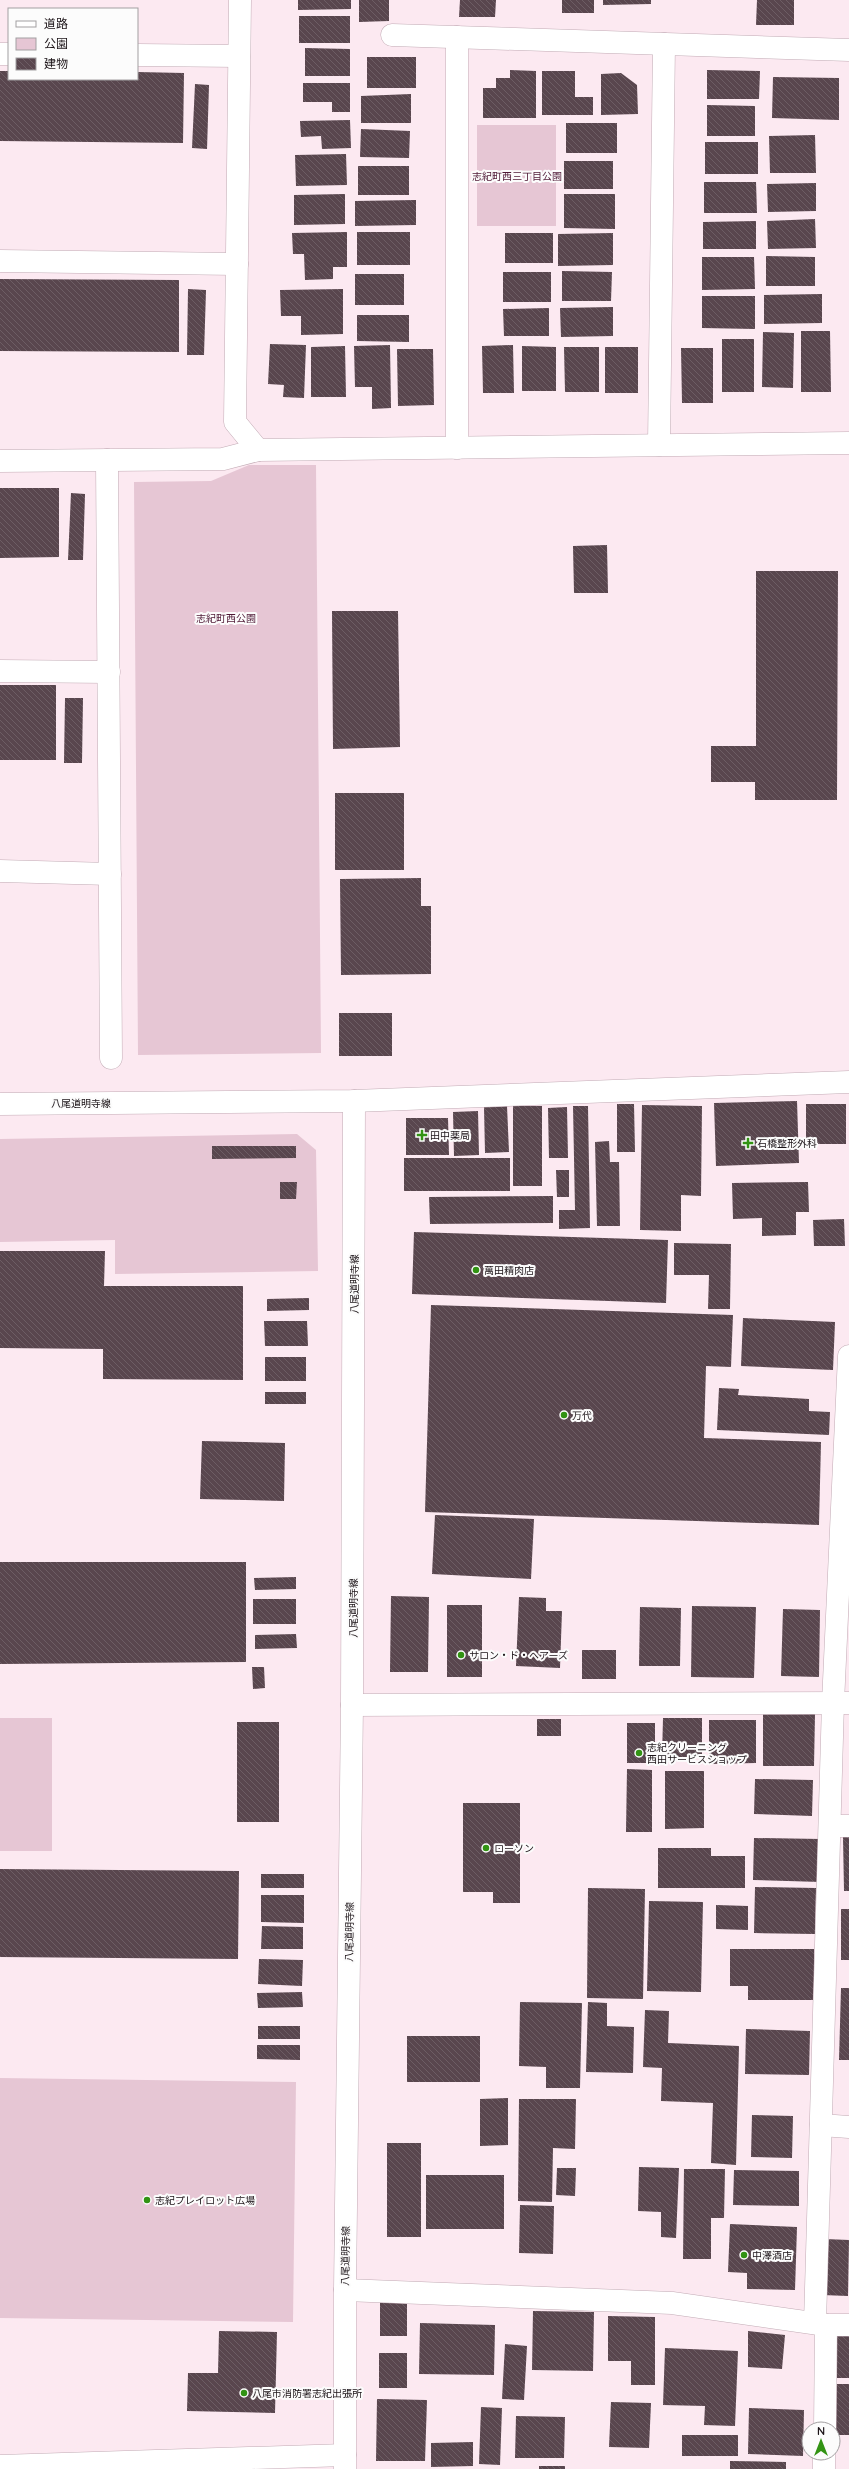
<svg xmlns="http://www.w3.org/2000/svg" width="849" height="2469" viewBox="0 0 849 2469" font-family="Quicksand,'Noto Sans JP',sans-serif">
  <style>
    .green { fill: #e6c6d4 }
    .building { fill: url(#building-back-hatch) }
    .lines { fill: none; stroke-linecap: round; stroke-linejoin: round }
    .lane-casing { stroke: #c2abb5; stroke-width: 23 }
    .street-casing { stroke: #c2abb5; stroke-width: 23 }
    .secondary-casing { stroke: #c2abb5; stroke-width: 23 }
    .lane { stroke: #fff; stroke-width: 22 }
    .street { stroke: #fff; stroke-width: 22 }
    .secondary { stroke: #fff; stroke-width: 22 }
    .poi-dot { fill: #329313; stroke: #fcfcfc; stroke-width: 1.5 }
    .labels { text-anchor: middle; stroke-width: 4; stroke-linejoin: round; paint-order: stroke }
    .park-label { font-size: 10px; fill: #4f1936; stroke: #fcfcfc }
    .street-label { font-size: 10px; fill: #1c1418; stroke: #fcfcfc }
    .poi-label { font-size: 10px; fill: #1c1418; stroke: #fcfcfc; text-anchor: start }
  </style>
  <defs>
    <pattern id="building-back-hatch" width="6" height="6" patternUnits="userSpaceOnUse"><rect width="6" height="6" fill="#59464e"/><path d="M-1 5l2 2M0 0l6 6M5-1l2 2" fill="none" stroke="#6d5d64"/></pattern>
  </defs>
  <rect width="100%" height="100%" fill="#fce9f1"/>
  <g class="green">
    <rect x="477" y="125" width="79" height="101"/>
    <path d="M249,465H316L321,1053L138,1055L134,482L211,481Z"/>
    <path d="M297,1134L316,1150L318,1271L115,1274V1240L0,1242V1139Z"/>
    <rect x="0" y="1718" width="52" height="133"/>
    <path d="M0,2078L296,2082L293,2322L0,2318Z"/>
  </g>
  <g class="building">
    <path d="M298,0H351V9L298,10Z"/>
    <path d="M359,0H389V21L359,22Z"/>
    <path d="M460,0H496L495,17H459Z"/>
    <rect x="562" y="0" width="32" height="13"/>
    <path d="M603,0H651V4L603,5Z"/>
    <path d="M757,0H794V25H756Z"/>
    <rect x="299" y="16" width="51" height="27"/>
    <path d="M305,48L350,49V76H305Z"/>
    <rect x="367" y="57" width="49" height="31"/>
    <path d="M510,70L536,71V118H483V88H496V78H510Z"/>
    <path d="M707,70L760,71L759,99H707Z"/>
    <path d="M0,71H9V79H137V72L184,73L183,143L0,141Z"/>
    <path d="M542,71H575V97H593V115H542Z"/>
    <path d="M621,73L637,85L638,114L601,115V74Z"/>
    <path d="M773,77L839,78V120L772,118Z"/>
    <path d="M303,83H350V112H332V102H303Z"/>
    <path d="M195,84L209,85L207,149L192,148Z"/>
    <path d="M411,94V123H361V96Z"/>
    <path d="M707,105L755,106V136H707Z"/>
    <path d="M350,120L351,148L322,149L321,136L301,137L300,121Z"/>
    <rect x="566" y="123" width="51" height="30"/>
    <path d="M361,129L410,131L409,158L360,157Z"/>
    <path d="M815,135L816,173H770L769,136Z"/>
    <rect x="705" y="142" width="53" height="32"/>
    <path d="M346,154L347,185L296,186L295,155Z"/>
    <rect x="564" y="161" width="49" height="28"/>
    <rect x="358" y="166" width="51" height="29"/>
    <path d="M704,182H756L757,213H704Z"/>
    <path d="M816,183V211L768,212L767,184Z"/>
    <path d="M345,194V224L294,225V195Z"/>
    <path d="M564,194H615V229L564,228Z"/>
    <path d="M416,200V225L355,226V201Z"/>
    <path d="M815,219L816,248L768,249L767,221Z"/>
    <path d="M756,221V249H703V222Z"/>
    <path d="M347,232V267H333V279L305,280L304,254H293L292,233Z"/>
    <rect x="357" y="232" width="53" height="33"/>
    <rect x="505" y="233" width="48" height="30"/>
    <path d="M613,233V265L558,266V234Z"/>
    <path d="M766,256L815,257V286H766Z"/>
    <path d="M702,257H754L755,289L702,290Z"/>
    <path d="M562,271L612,272L611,301H562Z"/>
    <rect x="503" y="272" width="48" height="30"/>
    <rect x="355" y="274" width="49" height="31"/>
    <path d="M0,279L179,280V352L0,351Z"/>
    <path d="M188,289L206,290L204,355H187Z"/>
    <path d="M343,289V334L301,335V316H281L280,290Z"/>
    <path d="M822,294V323L764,324V295Z"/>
    <path d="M702,296H755V329L702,328Z"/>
    <path d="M613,307V336L561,337L560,308Z"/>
    <path d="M549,308V336H504L503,309Z"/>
    <path d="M357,315H409V342L357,341Z"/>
    <path d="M801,331H830L831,392H801Z"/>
    <path d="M763,332L794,333L793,388L762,387Z"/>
    <rect x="722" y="339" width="32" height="53"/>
    <path d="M270,344L306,345L304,398L283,397L284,385L268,384Z"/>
    <path d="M390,345L391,408L372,409V387H355L354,346Z"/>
    <path d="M513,345L514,393H483L482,346Z"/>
    <path d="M345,346L346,397H311V347Z"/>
    <path d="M522,346L556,347V391H522Z"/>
    <path d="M564,347H599V392H565Z"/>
    <rect x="605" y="347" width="33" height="46"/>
    <path d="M681,348H713V403H682Z"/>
    <path d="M397,349H433L434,405L398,406Z"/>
    <path d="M0,488H59V557L0,558Z"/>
    <path d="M71,493L85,494L83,560H68Z"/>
    <path d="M607,545L608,593H574L573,546Z"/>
    <path d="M756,571H838L837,800H755V782H711V746H756Z"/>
    <path d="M332,611H398L400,747L333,749Z"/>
    <rect x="0" y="685" width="56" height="75"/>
    <path d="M65,698H83L82,763H64Z"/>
    <rect x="335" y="793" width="69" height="77"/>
    <path d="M421,878V906H431V974L341,975L340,879Z"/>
    <rect x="339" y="1013" width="53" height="43"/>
    <path d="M797,1101L799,1163L716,1166L714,1103Z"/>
    <path d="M617,1104H634L635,1152H617Z"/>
    <rect x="806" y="1104" width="40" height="40"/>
    <path d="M642,1105L702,1106L701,1196L681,1195V1231L640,1230Z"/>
    <path d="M507,1106L509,1152L485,1153L484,1107Z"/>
    <rect x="513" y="1106" width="29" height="80"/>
    <path d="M573,1106H588L590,1228L559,1229V1210H575Z"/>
    <path d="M567,1107L568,1158H549L548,1108Z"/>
    <path d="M478,1111L479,1155L454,1156L453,1112Z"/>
    <path d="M406,1118H448L449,1155H406Z"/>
    <path d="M609,1141L610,1162H619L620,1226H597L595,1142Z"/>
    <path d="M212,1146H296V1158L212,1159Z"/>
    <rect x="404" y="1158" width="106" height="33"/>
    <path d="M556,1170H569V1197H557Z"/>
    <path d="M280,1182H297L296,1199H280Z"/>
    <path d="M808,1182L809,1212H796V1235L762,1236V1218L733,1219L732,1183Z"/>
    <path d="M553,1196V1223L430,1224L429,1197Z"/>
    <path d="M844,1219L845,1246H814L813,1220Z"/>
    <path d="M414,1232L668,1240L666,1303L412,1294Z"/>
    <path d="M674,1243L731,1244L730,1309H708L709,1275H674Z"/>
    <path d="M0,1251H105L104,1286H243V1380L103,1379V1349L0,1348Z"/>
    <path d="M309,1298V1310L267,1311V1299Z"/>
    <path d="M431,1305L733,1315L731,1367L706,1366L704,1438L821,1442L819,1525L425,1512Z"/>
    <path d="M743,1318L835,1322L833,1370L741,1366Z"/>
    <path d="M264,1321H307L308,1346H265Z"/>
    <rect x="265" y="1357" width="41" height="24"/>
    <path d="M719,1388L739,1389L738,1395L809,1399V1411L830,1412L829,1435L717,1430Z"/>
    <rect x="265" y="1392" width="41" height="12"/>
    <path d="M202,1441L285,1443L284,1501L200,1499Z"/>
    <path d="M435,1515L534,1519L531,1579L432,1574Z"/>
    <path d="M0,1562H246V1662L0,1664Z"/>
    <path d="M296,1577V1589L255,1590L254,1578Z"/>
    <path d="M391,1596L429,1597L428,1672H390Z"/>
    <path d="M519,1597L546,1598V1611H562L560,1668L516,1666Z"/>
    <rect x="253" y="1599" width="43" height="25"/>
    <rect x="447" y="1605" width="35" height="72"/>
    <path d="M692,1606L756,1607L754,1678L691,1677Z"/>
    <path d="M640,1607L681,1608L680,1666H639Z"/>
    <path d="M783,1609L820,1610L819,1677L781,1676Z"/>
    <path d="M296,1634L297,1648L255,1649V1635Z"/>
    <rect x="582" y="1650" width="34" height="29"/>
    <path d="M252,1667H264L265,1688L253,1689Z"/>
    <path d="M763,1714H815L814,1766H763Z"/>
    <path d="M663,1718H702V1757H662Z"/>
    <rect x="537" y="1719" width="24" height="17"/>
    <path d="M709,1720H756V1763L709,1764Z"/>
    <rect x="237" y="1722" width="42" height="100"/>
    <rect x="627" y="1723" width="28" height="40"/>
    <path d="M627,1769L652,1770V1832H626Z"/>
    <path d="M665,1771H704V1828L665,1829Z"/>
    <path d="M755,1779L813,1780L812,1816L754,1814Z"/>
    <path d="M463,1803H520V1903H493V1892H463Z"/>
    <path d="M843,1837H849V1891H844Z"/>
    <path d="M754,1838L821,1839V1882L753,1880Z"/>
    <path d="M658,1848H711V1856H745V1888H658Z"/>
    <path d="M0,1869L239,1871L238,1959L0,1957Z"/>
    <rect x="261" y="1874" width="43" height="14"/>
    <path d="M755,1887L816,1888L815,1934L754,1933Z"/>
    <path d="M588,1888L645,1889L643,1999L587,1998Z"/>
    <path d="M261,1895H304V1923L261,1922Z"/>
    <path d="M649,1901L703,1902L701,1992L647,1991Z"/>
    <path d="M716,1905L748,1906V1930L716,1929Z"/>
    <rect x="841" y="1909" width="8" height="51"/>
    <path d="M262,1926L303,1927V1949H261Z"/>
    <path d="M730,1949H814V2000H748V1986H730Z"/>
    <path d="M259,1959L303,1960L302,1986L258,1984Z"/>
    <path d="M841,1988H849V2060H839Z"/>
    <path d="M302,1992L303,2007L258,2008L257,1993Z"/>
    <path d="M520,2002L582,2003L580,2088H546V2067L519,2066Z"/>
    <path d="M588,2002L607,2003V2026L634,2027L633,2073L586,2072Z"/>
    <path d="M645,2010L669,2011L668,2043L739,2046L736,2165L711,2163L713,2103L661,2101L662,2068L643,2067Z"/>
    <rect x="258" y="2026" width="42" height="13"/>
    <path d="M746,2029L810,2031L809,2075L745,2074Z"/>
    <rect x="407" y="2036" width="73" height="46"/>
    <path d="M257,2045H300V2060L257,2059Z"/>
    <path d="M508,2098V2145L480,2146V2099Z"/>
    <path d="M519,2099H576L575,2149L553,2148L552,2202L518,2201Z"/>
    <path d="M752,2115L793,2116L792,2158L751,2157Z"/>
    <rect x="387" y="2143" width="34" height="94"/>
    <path d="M639,2167L679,2168L676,2238L661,2237V2212L638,2211Z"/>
    <path d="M557,2168H576L575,2196L556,2195Z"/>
    <path d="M684,2169H725L724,2218H711V2259H683Z"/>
    <path d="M734,2170L799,2171V2206L733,2205Z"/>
    <rect x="426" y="2175" width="78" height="54"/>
    <path d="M520,2205L554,2206L553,2254L519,2253Z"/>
    <path d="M730,2224L797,2227L795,2290L747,2289V2273L728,2272Z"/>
    <path d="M825,2239L849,2240L848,2296L822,2295Z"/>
    <path d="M380,2301L407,2302V2336H380Z"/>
    <path d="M533,2311L594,2312L593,2371L532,2370Z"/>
    <path d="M608,2316L655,2317V2385H631V2361H608Z"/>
    <path d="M420,2323L495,2325L494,2375L419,2374Z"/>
    <path d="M219,2331L277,2332L275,2413L187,2411L188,2373H218Z"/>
    <path d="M748,2331L785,2335L782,2369L748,2367Z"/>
    <path d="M834,2333H849V2378H833Z"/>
    <path d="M505,2344L527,2346L524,2400L502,2399Z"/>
    <path d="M665,2348L738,2351L735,2426L704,2425L705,2406L663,2405Z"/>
    <rect x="379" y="2353" width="28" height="35"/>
    <path d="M834,2384H849V2435H835Z"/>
    <path d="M377,2399L427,2400L425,2461H376Z"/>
    <path d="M611,2402L651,2403L649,2448L609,2447Z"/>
    <path d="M481,2407L502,2408L500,2465L479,2464Z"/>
    <path d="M749,2408L804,2410L803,2456L748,2454Z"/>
    <path d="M516,2416L565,2417L564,2458H515Z"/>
    <rect x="682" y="2435" width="56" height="21"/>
    <path d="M473,2442V2466L431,2467V2443Z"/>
    <path d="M730,2461L786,2462V2469H730Z"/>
    <rect x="539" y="2466" width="26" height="3"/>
  </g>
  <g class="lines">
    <defs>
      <g id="lane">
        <path d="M392,35L849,50"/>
        <path d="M0,54H9"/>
        <path d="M137,55L239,56"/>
        <path d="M0,261L237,264"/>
        <path d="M107,460L111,1058"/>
        <path d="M0,461L223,459L258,450"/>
        <path d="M0,671L109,672"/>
        <path d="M0,871L110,874"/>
      </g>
      <g id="street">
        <path d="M240,0L235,422L258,450L849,443"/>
        <path d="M659,445L664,44"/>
        <path d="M457,448V37"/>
        <path d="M352,1705L849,1703"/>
        <path d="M830,1826H849"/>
        <path d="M821,2125L849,2127"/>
        <path d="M345,2290L672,2303L826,2325H849"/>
        <path d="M815,2323L833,1703L849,1356"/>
        <path d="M825,2429L826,2325"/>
        <path d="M824,2469V2453"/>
      </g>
      <g id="secondary">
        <path d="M0,1104L354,1101L849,1082"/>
        <path d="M0,2466L345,2455"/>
        <path d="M345,2469V2290L352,1705L354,1101"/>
      </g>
    </defs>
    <use href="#lane" class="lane-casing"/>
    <use href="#street" class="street-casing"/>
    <use href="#secondary" class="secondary-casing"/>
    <use href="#lane" class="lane"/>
    <use href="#street" class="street"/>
    <use href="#secondary" class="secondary"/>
  </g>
  <g class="poi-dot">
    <path d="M420 1129h4v4h4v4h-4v4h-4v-4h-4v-4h4z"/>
    <path d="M746 1137h4v4h4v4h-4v4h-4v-4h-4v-4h4z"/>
    <circle cx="476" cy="1270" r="4"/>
    <circle cx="564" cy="1415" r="4"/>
    <circle cx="461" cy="1655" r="4"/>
    <circle cx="639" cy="1753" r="4"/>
    <circle cx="486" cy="1848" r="4"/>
    <circle cx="147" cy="2200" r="4"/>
    <circle cx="744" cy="2255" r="4"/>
    <circle cx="244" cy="2393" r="4"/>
  </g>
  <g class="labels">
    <g class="park-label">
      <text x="517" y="180">志紀町西三丁目公園</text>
      <text x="226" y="622">志紀町西公園</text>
    </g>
    <g class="street-label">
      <text x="81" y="1107">八尾道明寺線</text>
      <text transform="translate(354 1284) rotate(-90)" y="4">八尾道明寺線</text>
      <text transform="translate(353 1608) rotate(-90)" y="4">八尾道明寺線</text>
      <text transform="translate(349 1932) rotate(-89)" y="4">八尾道明寺線</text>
      <text transform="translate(345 2256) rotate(-89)" y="4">八尾道明寺線</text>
    </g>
    <g class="poi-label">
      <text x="430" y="1139">田中薬局</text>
      <text x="757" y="1147">石橋整形外科</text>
      <text x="484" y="1274">萬田精肉店</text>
      <text x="572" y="1419">万代</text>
      <text x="469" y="1659">サロン・ド・ヘアーズ</text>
      <text x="647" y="1751">志紀クリーニング<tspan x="647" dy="12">西田サービスショップ</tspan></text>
      <text x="494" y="1852">ローソン</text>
      <text x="155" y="2204">志紀プレイロット広場</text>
      <text x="752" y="2259">中澤酒店</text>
      <text x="252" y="2397">八尾市消防署志紀出張所</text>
    </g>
  </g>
  <rect x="8" y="8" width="130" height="72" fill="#fcfcfc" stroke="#a29fa1"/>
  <rect x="16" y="21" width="20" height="6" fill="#ffffff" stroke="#a29fa1"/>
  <text x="44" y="28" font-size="12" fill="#1c1418">道路</text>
  <rect x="16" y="38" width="20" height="12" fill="#e6c6d4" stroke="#a29fa1"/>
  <text x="44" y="48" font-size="12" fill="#1c1418">公園</text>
  <rect x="16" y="58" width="20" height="12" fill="url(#building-back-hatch)" stroke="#a29fa1"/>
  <text x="44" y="68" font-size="12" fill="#1c1418">建物</text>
  <g transform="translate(821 2441)"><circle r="19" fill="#fcfcfc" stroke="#a29fa1"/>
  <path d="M0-3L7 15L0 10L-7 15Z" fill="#329313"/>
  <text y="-6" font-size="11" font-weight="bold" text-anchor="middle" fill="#1c1418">N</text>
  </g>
</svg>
